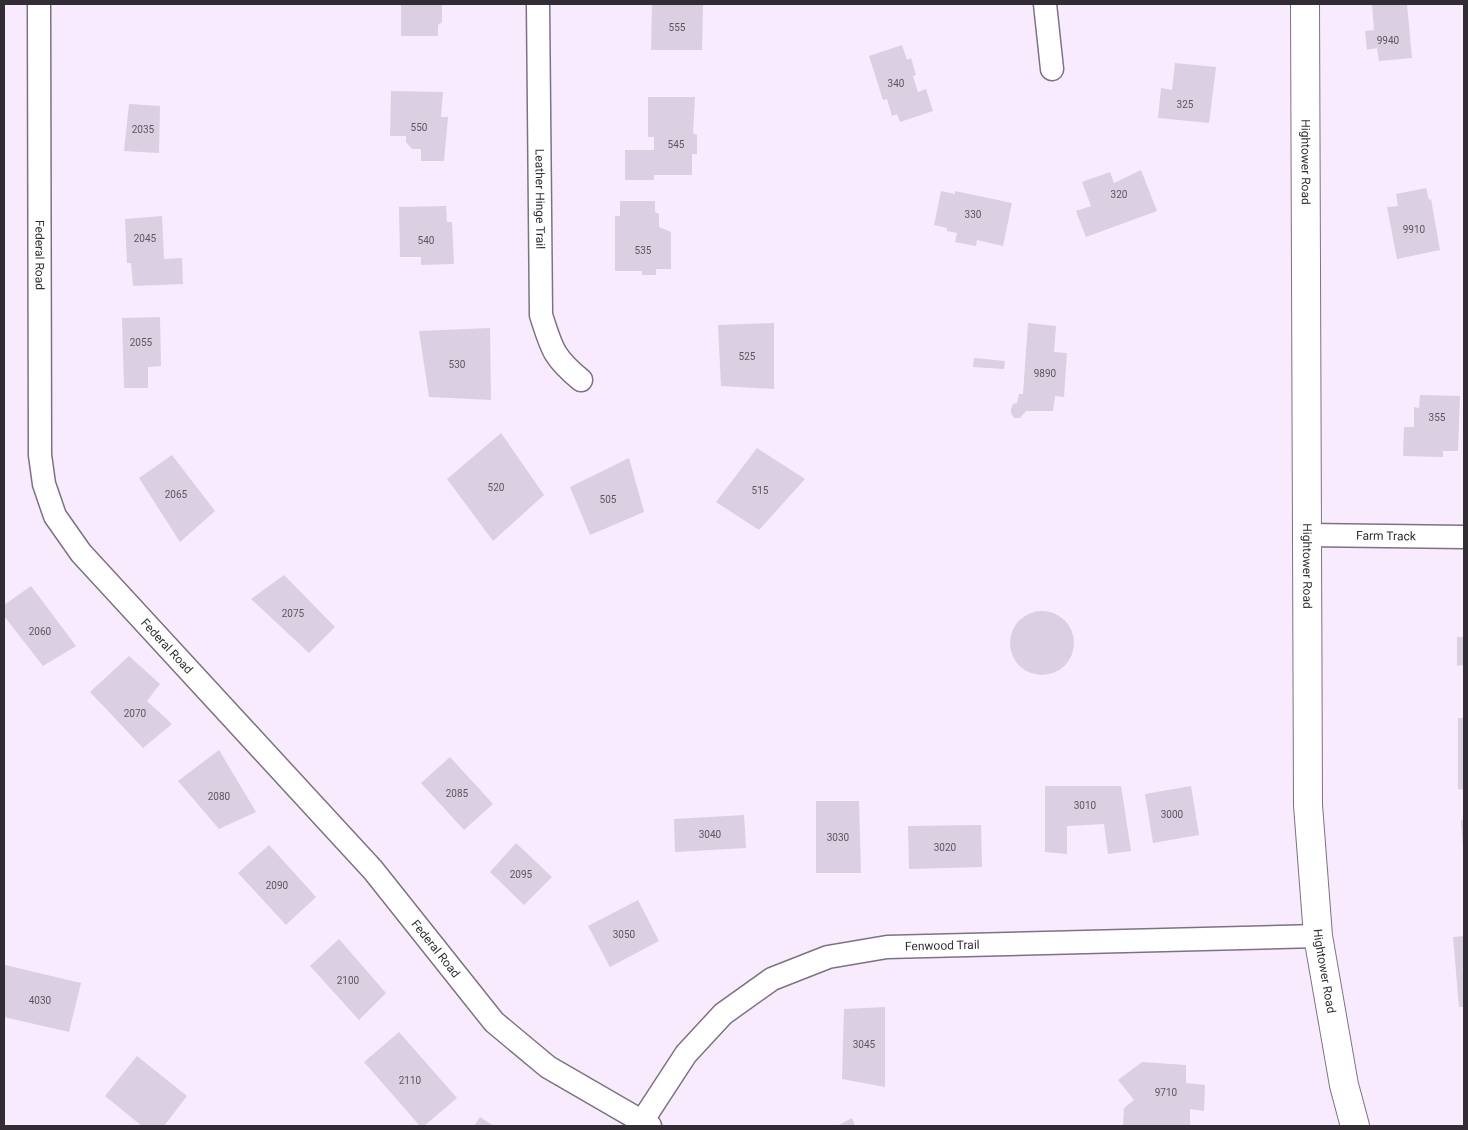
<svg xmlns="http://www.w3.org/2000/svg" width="1468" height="1130" viewBox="0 0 1468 1130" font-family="Roboto,sans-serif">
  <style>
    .building { fill: #dbcfe2 }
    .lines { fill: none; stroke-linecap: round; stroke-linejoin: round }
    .minor-casing { stroke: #7d7283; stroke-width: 25 }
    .tertiary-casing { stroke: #7d7283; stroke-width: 30 }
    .minor { stroke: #fff; stroke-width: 22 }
    .tertiary { stroke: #fff; stroke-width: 28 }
    .labels { text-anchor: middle; stroke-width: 4; stroke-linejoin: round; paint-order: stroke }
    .number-label { font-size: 10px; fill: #5c5660 }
    .street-label { font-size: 12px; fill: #322d34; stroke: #f8ebfe }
  </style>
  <rect width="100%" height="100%" fill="#f8ebfe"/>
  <g class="building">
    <path d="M401,4H442V22L438,25V36H401Z"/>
    <path d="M652,4H703L702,50H651Z"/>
    <path d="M1372,4H1407L1412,58L1379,61L1377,48L1367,50L1365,31L1374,30Z"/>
    <path d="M902,45L907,60L911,58L916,75L913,76L918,92L926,89L933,111L900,122L897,114L892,116L887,99L883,100L869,56Z"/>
    <path d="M1175,63L1216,67L1209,123L1158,118L1161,88L1172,90Z"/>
    <path d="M391,91L443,92L441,117H448L444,161H421V149H412L406,142V136H390Z"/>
    <path d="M648,97H695L693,133L697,135V154H692V175H654V180H625V150H654V137H648Z"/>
    <path d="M129,104L160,106L159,153L124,151Z"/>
    <path d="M1141,170L1157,211L1086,237L1076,211L1091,206L1082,182L1110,172L1114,183Z"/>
    <path d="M1426,188L1429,200L1431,199L1440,250L1397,259L1387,207L1398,206L1396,194Z"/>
    <path d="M941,191L955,194V191L1012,203L1003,246L977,240L976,246L955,242L957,233L947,231V228L934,225Z"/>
    <path d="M620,201H655V212L659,214V227L671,232V269H656V275H642V271H615V216H620Z"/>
    <path d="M446,206L447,222H452L454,264L421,265V257H400L399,207Z"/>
    <path d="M162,216L164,259L182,258L183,284L133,286L131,263H127L125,219Z"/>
    <path d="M160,317L161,366L148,367V388H124L122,318Z"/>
    <path d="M774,323V389L721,386L718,325Z"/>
    <path d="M1028,323L1056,326L1054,352L1067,353L1064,397L1055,396L1053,411H1026L1020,418H1014L1011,413V409L1013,404L1017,403L1019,394H1023Z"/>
    <path d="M490,328L491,400L429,397L419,331Z"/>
    <path d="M974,358L1005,361L1004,369L973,367Z"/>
    <path d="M1420,395L1460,396L1458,451H1443V457L1403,456L1404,427H1414V407L1419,408Z"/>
    <path d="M501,433L544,495L493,541L447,479Z"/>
    <path d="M757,448L805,479L759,530L716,502Z"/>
    <path d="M172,455L215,511L180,542L139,478Z"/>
    <path d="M629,458L644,512L590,535L570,487Z"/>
    <path d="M284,575L335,627L309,653L251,599Z"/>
    <path d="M31,586L76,646L43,666L4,616V605Z"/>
    <circle cx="1042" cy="643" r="32"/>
    <path d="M1457,637H1464V665L1457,666Z"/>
    <path d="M129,656L160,684L147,701L172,724L143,748L90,692Z"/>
    <path d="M1458,718H1464V790L1458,789Z"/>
    <path d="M219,750L256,812L219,829L178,781Z"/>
    <path d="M450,757L493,804L464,830L421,783Z"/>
    <path d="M1045,786H1121L1131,851L1108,854L1104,824L1067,826V854L1045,852Z"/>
    <path d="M1191,786L1199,835L1153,843L1145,794Z"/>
    <path d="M816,801H859L861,873H816Z"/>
    <path d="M744,815L746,848L675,852L674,819Z"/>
    <path d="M1464,819V850H1463L1461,820Z"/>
    <path d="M981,825L982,867L909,869L908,826Z"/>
    <path d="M516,843L552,877L524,905L490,872Z"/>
    <path d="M269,845L316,897L286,925L238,873Z"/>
    <path d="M638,900L659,941L610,967L588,926Z"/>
    <path d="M1464,936V1007H1459L1453,937Z"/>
    <path d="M339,939L386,993L359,1020L310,966Z"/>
    <path d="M5,965L81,983L69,1032L4,1017Z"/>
    <path d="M885,1007V1087L842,1079L844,1009Z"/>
    <path d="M399,1032L457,1098L424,1126H420L364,1062Z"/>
    <path d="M137,1056L187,1096L164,1126H142L105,1096Z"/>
    <path d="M1142,1062L1186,1065V1083L1205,1085L1204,1111L1190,1109V1126H1123L1124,1108L1134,1100L1118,1080Z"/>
    <path d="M480,1117L494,1126H474Z"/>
    <path d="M852,1118L855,1126H837Z"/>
  </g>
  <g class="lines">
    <defs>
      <g id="minor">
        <path id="s1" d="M39,4L40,455L44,484L55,516L81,553L373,870L494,1022L548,1067L650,1126"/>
        <path id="s2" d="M538,4L541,315C552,349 553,357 581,380"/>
        <path d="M1045,4L1052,69"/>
        <path id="s3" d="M1307,535L1464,537"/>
        <path id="s4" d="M639,1126L686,1054L723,1014L772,979L828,957L887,947L1318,936"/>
      </g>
      <g id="tertiary">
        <path id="s5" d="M1305,4L1308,805L1318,936L1344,1085L1355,1126"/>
      </g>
    </defs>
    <use href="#minor" class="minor-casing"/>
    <use href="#tertiary" class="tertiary-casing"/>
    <use href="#minor" class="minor"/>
    <use href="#tertiary" class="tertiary"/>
  </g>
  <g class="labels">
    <g class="number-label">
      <text x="677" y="31">555</text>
      <text x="1388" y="44">9940</text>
      <text x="896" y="87">340</text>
      <text x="1185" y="108">325</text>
      <text x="419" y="131">550</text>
      <text x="143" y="133">2035</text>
      <text x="676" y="148">545</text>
      <text x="1119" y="198">320</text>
      <text x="973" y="218">330</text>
      <text x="1414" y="233">9910</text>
      <text x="145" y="242">2045</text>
      <text x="426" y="244">540</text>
      <text x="643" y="254">535</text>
      <text x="141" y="346">2055</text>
      <text x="747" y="360">525</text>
      <text x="457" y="368">530</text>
      <text x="1045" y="377">9890</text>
      <text x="1437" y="421">355</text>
      <text x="496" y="491">520</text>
      <text x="760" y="494">515</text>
      <text x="176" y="498">2065</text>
      <text x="608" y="503">505</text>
      <text x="293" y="617">2075</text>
      <text x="40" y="635">2060</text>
      <text x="135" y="717">2070</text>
      <text x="457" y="797">2085</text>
      <text x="219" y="800">2080</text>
      <text x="1085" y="809">3010</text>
      <text x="1172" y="818">3000</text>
      <text x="710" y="838">3040</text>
      <text x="838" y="841">3030</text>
      <text x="945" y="851">3020</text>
      <text x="521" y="878">2095</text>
      <text x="277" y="889">2090</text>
      <text x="624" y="938">3050</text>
      <text x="348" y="984">2100</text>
      <text x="40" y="1004">4030</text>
      <text x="864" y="1048">3045</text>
      <text x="410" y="1084">2110</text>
      <text x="1166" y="1096">9710</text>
    </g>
    <g class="street-label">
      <text dy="4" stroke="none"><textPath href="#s5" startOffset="158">Hightower Road</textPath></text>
      <text dy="4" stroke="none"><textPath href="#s2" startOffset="195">Leather Hinge Trail</textPath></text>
      <text dy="4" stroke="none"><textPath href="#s1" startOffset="251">Federal Road</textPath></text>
      <text dy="4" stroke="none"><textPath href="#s3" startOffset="79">Farm Track</textPath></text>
      <text dy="4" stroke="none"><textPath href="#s5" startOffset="562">Hightower Road</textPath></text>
      <text dy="4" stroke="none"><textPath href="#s1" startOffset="686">Federal Road</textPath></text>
      <text dy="4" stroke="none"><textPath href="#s4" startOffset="376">Fenwood Trail</textPath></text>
      <text dy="4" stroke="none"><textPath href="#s1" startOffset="1091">Federal Road</textPath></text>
      <text dy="4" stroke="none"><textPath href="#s5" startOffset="968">Hightower Road</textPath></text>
    </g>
  </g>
  <rect width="1468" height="1130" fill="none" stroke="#322d34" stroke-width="10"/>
</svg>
